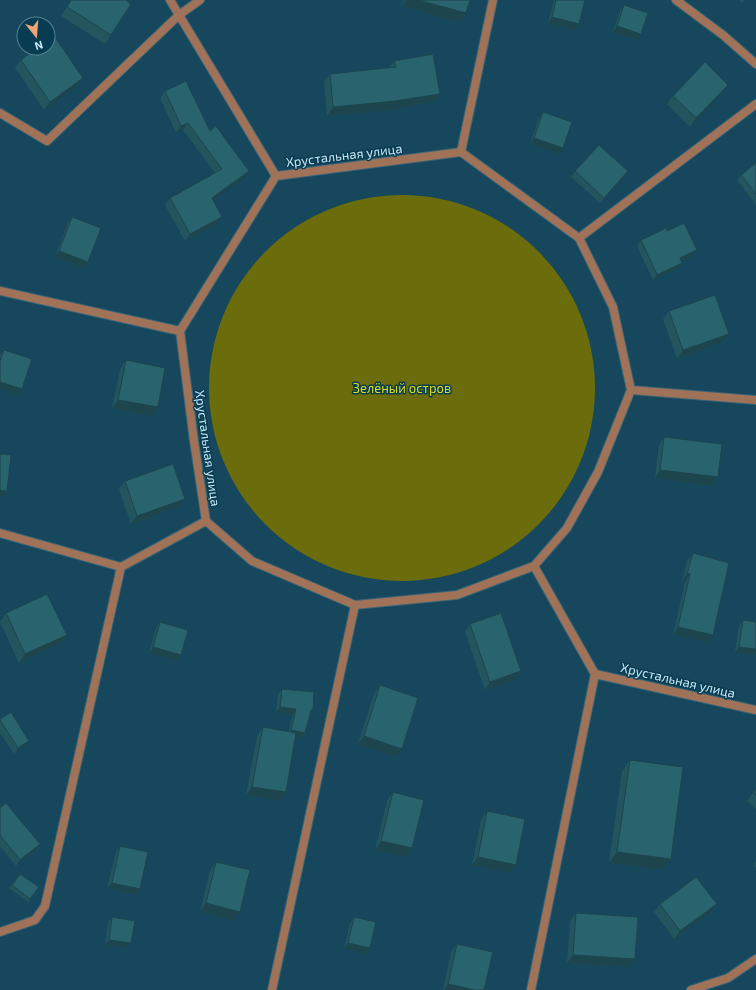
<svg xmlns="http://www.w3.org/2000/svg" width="756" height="990" viewBox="0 0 756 990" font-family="'Exo 2',sans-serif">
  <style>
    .green { fill: #6b6c0c }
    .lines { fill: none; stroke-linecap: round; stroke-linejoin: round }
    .street-casing { stroke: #366478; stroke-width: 10 }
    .street { stroke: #a07258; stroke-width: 8 }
    .wall { fill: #23555f }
    .shaded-wall { fill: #1d454d }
    .building { fill: #29636e; stroke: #1d454d }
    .labels { text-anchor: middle; stroke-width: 3; stroke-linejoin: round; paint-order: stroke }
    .street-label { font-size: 13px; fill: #c9e8f8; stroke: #083c51 }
    .park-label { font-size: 13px; fill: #dcdf22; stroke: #083c51 }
  </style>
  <rect width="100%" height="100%" fill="#16475c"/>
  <circle class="green" cx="402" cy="388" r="193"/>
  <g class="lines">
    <defs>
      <g id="street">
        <path d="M170,0L276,176"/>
        <path d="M676,0L723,35L756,64"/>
        <path d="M0,113L47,141L179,15L200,0"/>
        <path d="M461,152L579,238L613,307L631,390L598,472L567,528L534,566L457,595L355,605L252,561L206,521L194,441L180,331L276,176Z"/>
        <path d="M461,152L493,0"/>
        <path d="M579,238L756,104"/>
        <path d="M0,291L180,331"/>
        <path d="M631,390L756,400"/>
        <path d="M0,533L121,567L206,521"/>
        <path d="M595,674L756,710"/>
        <path d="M0,932L35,920L45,906L121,567"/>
        <path d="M272,990L355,605"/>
        <path d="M531,990L595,674L534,566"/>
        <path d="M691,990L728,978L756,959"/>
      </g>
    </defs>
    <use href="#street" class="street-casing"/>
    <use href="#street" class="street"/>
  </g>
  <g class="wall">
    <path d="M71,0H126L111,35L105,44L61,16Z"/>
    <path d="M404,0H470L466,13L460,22L402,6Z"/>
    <path d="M554,0H585L575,30L548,23Z"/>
    <path d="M739,0H745L742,3Z"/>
    <path d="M624,5L641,34L637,40L613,32L620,11Z"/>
    <path d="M21,60L83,78L77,86L44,110L15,68Z"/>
    <path d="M394,61L434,102L389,110L327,116L324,82L330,74L389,68Z"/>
    <path d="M165,91L210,131L249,171L244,178L213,200L217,224L185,241L165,205L170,198L215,173L183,130L176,133L160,98Z"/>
    <path d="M722,93L690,127L667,104L673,96Z"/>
    <path d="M543,112L559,154L530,144L539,118Z"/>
    <path d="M756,163V205L737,180L741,175Z"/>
    <path d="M575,171L624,177L600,203L571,177Z"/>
    <path d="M72,217L88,262L84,268L55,257L68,223Z"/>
    <path d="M667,231L697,250L693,256L682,261L678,268L653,280L637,246L641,240Z"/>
    <path d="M669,311L729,334L723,342L677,359L663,319Z"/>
    <path d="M4,350L17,395L0,389V355Z"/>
    <path d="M126,360L152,416L112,408L120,369Z"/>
    <path d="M664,437L718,477L712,486L655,478L659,445Z"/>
    <path d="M125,481L185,499L179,507L131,524L119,489Z"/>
    <path d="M693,553L708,642L673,635L685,582L682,581L687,561Z"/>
    <path d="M6,613L67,635L61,643L19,663L0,622Z"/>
    <path d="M743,620L756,622V655L735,652L739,626Z"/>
    <path d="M160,622L181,655L176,661L149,653L156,628Z"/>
    <path d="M470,624L516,680L485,690L465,632Z"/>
    <path d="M380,685L396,757L358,744L374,694Z"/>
    <path d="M282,689L310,714L305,733L302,738L295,737L286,792L280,801L246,795L257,736L263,727L288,732L293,714L276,712L278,694Z"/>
    <path d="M0,719L25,747L14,754L0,733Z"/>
    <path d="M630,760L663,870L609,863L622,771Z"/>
    <path d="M756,789V809L747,801Z"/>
    <path d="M393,792L412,848L406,857L375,850L387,801Z"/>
    <path d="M0,808L36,850L16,866L0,846Z"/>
    <path d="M487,811L510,873L472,865L481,820Z"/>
    <path d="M120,846L140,889L136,895L107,888L116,852Z"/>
    <path d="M756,861V868L754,865Z"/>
    <path d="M216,862L234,920L200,912L210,870Z"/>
    <path d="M20,874L39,887L28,902L9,888Z"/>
    <path d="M660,904L711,912L674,939L654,912Z"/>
    <path d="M576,913L629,967L567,963L570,921Z"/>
    <path d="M112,917L131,943L127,948L105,945L108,923Z"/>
    <path d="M354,917L366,954L344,949L350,923Z"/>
    <path d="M457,944L484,990H443L451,952Z"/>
  </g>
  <g class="shaded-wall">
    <path d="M406,0H418L466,13L460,22L402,6Z"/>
    <path d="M552,17L579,24L575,30L548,23Z"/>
    <path d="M617,26L641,34L637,40L613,32Z"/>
    <path d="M83,78L77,86L44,110L50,102Z"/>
    <path d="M728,85L722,93L690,127L696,118Z"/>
    <path d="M440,94L434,102L389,110L327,116L333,107Z"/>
    <path d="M188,123L183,130L176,133L181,126Z"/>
    <path d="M534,138L563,148L559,154L530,144Z"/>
    <path d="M249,171L244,178L207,205L212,198Z"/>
    <path d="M628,171L624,177L600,203L604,198Z"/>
    <path d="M222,217L217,224L185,241L190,234Z"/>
    <path d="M697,250L693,256L676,264L680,258Z"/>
    <path d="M59,251L88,262L84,268L55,257Z"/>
    <path d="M682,263L678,268L653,280L657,275Z"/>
    <path d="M729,334L723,342L677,359L683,350Z"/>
    <path d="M0,382L22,389L17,395L0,389Z"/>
    <path d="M118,400L158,407L152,416L112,408Z"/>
    <path d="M660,470L718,477L712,486L655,478Z"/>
    <path d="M0,490L7,491L3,496H0Z"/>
    <path d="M185,499L179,507L131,524L137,516Z"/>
    <path d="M687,574H690L685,582L682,581Z"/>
    <path d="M678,627L713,635L708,642L673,635Z"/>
    <path d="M67,635L61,643L19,663L25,654Z"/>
    <path d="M153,647L181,655L176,661L149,653Z"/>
    <path d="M739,647L756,649V655L735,652Z"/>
    <path d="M521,671L516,680L485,690L490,682Z"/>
    <path d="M280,707L296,709L293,714L276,712Z"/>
    <path d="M291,730L305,733L302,738L288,735Z"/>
    <path d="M364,736L402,749L396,757L358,744Z"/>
    <path d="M29,741L25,747L14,754L18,748Z"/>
    <path d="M252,787L286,792L280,801L246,795Z"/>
    <path d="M381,841L412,848L406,857L375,850Z"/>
    <path d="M40,844L36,850L16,866L20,860Z"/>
    <path d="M617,852L671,859L663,870L609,863Z"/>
    <path d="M478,857L516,865L510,873L472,865Z"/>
    <path d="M112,883L140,889L136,895L107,888Z"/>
    <path d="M206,903L240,912L234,920L200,912Z"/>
    <path d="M717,904L711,912L674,939L680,931Z"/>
    <path d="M109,940L131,943L127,948L105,945Z"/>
    <path d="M348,943L370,948L366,954L344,949Z"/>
    <path d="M573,955L635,959L629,967L567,963Z"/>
    <path d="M448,984L475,990H444Z"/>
  </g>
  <g class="building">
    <path d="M71,0H126L131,4L111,35L67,7Z"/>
    <path d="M418,0H470L466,13Z"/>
    <path d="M556,0H585L579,24L552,17Z"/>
    <path d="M624,5L648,13L641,34L617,26Z"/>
    <path d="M54,36L83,78L50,102L21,60L37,48H48V40Z"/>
    <path d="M433,54L440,94L395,101L333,107L330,74L396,67L394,61Z"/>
    <path d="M705,62L728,85L696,118L673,96Z"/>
    <path d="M186,81L210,131L216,126L249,171L212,198L222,217L190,234L170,198L222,169L188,123L181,126L165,91Z"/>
    <path d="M543,112L572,122L563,148L534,138Z"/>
    <path d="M599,145L628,171L604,198L575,171Z"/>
    <path d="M756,163V194L741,175Z"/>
    <path d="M72,217L101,228L88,262L59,251Z"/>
    <path d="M684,223L697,250L680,258L682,263L657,275L641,240L666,228L667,231Z"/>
    <path d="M715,295L729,334L683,350L669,311Z"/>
    <path d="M4,350L32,359L22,389L0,382V361Z"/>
    <path d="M126,360L165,368L158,407L118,400Z"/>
    <path d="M664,437L722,444L718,477L660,470Z"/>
    <path d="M0,454L11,455L7,491L0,490Z"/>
    <path d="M173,464L185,499L137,516L125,481Z"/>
    <path d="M693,553L729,563L713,635L678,627L690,574H687Z"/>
    <path d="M47,594L67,635L25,654L6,613Z"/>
    <path d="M501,613L521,671L490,682L470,624Z"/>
    <path d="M743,620L756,622V649L739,647Z"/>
    <path d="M160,622L188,630L181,655L153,647Z"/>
    <path d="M380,685L418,698L402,749L364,736Z"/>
    <path d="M282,689L314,692L313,710H311L305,733L291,730L296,709L280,707Z"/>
    <path d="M11,712L29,741L18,748L0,720V719Z"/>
    <path d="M263,727L296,733L286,792L252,787Z"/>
    <path d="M630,760L683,767L671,859L617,852Z"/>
    <path d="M756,789V795L753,792Z"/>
    <path d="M393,792L424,800L412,848L381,841Z"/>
    <path d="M6,803L40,844L20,860L0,835V808Z"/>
    <path d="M487,811L525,819L516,865L478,857Z"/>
    <path d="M120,846L148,852L140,889L112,883Z"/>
    <path d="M216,862L250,870L240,912L206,903Z"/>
    <path d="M20,874L39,887L30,899L12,885Z"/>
    <path d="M696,877L717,904L680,931L660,904Z"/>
    <path d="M576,913L638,917L635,959L573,955Z"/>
    <path d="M112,917L135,921L131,943L109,940Z"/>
    <path d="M354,917L376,922L370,948L348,943Z"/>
    <path d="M457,944L493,952L484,990H475L448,984Z"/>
  </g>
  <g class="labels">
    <g class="street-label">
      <text transform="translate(344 155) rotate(-7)" y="5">Хрустальная улица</text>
      <text transform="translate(208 448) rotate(82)" y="5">Хрустальная улица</text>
      <text transform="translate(678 680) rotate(13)" y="5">Хрустальная улица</text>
    </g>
    <g class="park-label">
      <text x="402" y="393">Зелёный остров</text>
    </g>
  </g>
  <g transform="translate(36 36) rotate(163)"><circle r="19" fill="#083c51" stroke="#558194"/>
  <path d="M0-3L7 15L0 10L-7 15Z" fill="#efa377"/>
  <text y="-6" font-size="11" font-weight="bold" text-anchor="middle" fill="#c9e8f8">N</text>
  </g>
</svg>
